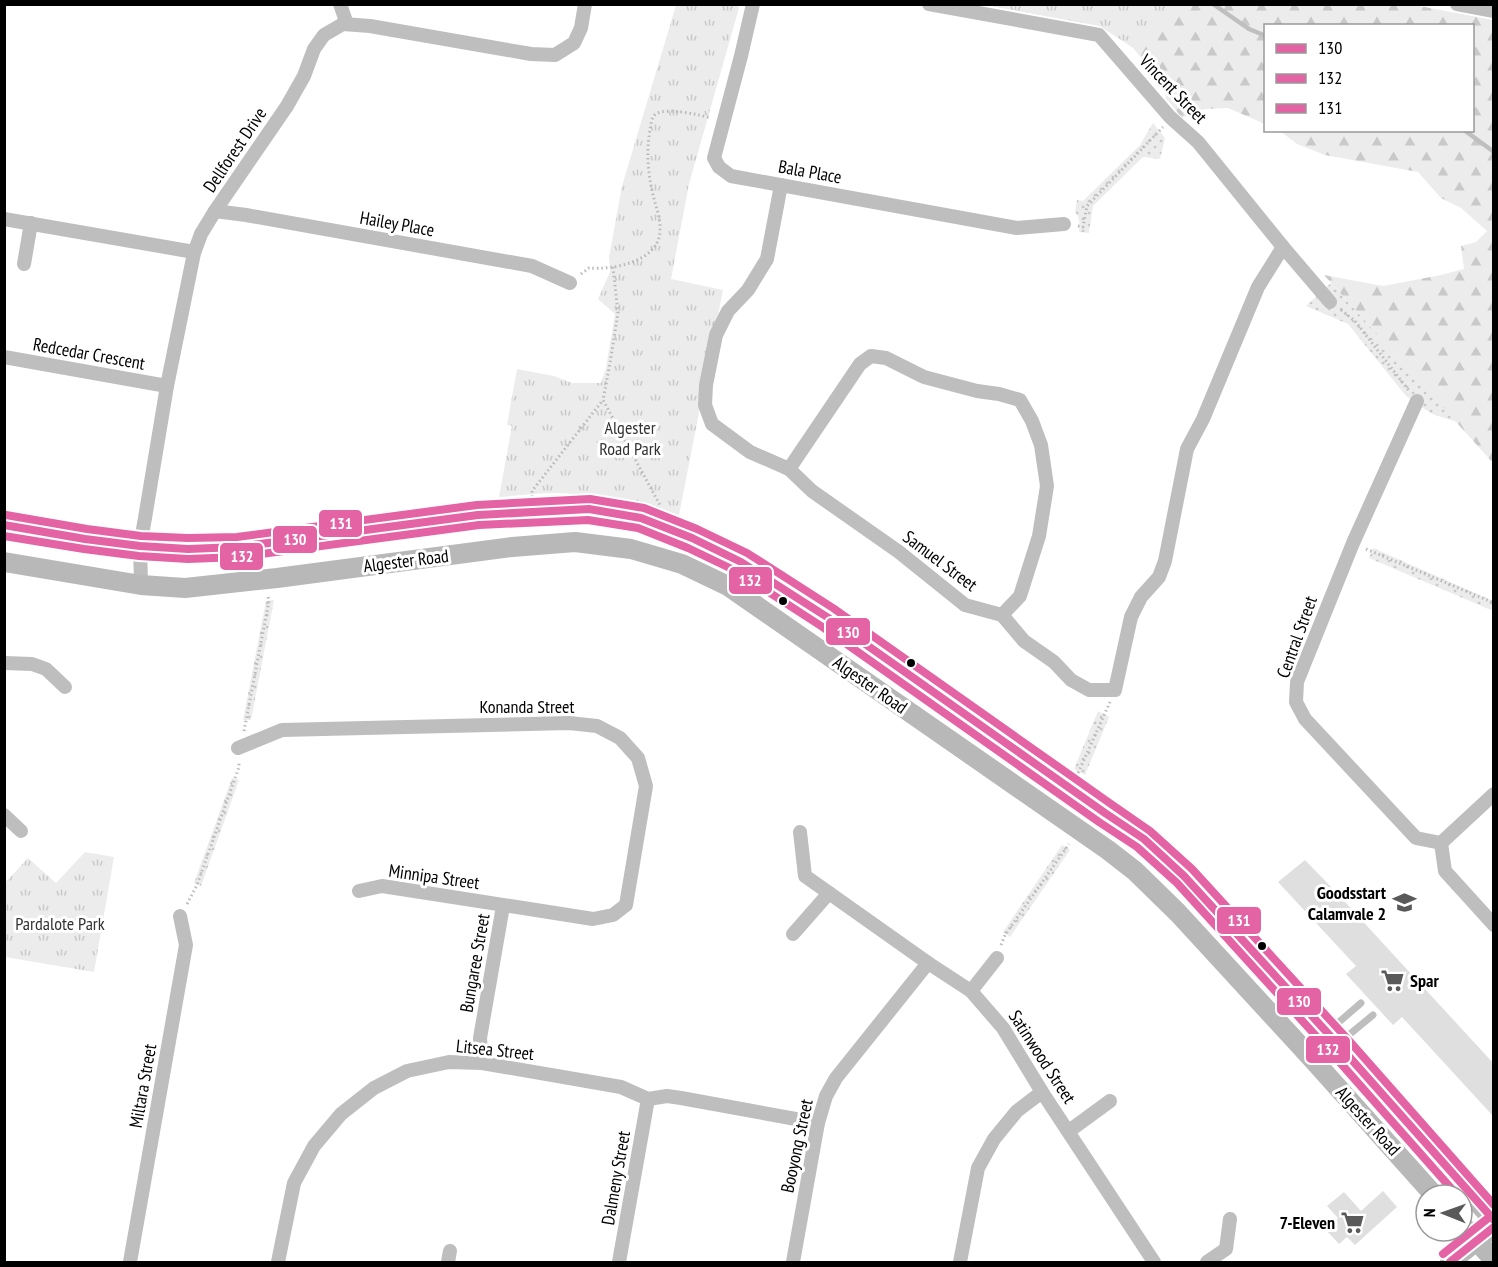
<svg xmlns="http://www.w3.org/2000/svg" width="1498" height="1267" viewBox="0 0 1498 1267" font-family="'PT Sans Narrow',sans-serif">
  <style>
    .grass { fill: url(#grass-dots) }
    .forest { fill: url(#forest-firs) }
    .park { fill: url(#park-tufts) }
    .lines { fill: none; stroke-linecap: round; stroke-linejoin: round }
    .stream { stroke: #bfbfbf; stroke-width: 4.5 }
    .building { fill: #dfdfdf }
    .path { stroke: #b9b9b9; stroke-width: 3; stroke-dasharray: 1.5 3; stroke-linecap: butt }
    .service { stroke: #bebebe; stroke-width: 7 }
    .minor { stroke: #bebebe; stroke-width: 14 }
    .secondary { stroke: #b8b8b8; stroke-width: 20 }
    .bus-1-casing { stroke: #fff; stroke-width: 12 }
    .bus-2-casing { stroke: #fff; stroke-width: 12 }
    .bus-3-casing { stroke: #fff; stroke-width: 12 }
    .bus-1 { stroke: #e463a4; stroke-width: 8 }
    .bus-2 { stroke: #e463a4; stroke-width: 8 }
    .bus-3 { stroke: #e463a4; stroke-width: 8 }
    .bus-dot { fill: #000; stroke: #fff; stroke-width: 2 }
    .labels { text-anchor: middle; stroke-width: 6; stroke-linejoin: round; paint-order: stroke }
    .street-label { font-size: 18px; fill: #000; stroke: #fff }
    .park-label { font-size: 18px; fill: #333; stroke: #fff }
    .poi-label { font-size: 18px; font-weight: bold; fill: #000; stroke: #fff; text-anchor: end }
    .line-badge { stroke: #fff; stroke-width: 2 }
    .badge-label { font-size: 16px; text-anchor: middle; font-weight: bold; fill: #fff }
  </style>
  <defs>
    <pattern id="grass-dots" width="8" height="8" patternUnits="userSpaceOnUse" patternTransform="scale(1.5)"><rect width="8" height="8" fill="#ececec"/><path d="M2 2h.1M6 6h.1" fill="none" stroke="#c9c9c9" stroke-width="1.8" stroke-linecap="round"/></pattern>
    <pattern id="forest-firs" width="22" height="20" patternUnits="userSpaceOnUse" patternTransform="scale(1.5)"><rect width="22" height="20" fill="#ececec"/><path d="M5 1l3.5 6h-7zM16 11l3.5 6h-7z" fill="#c9c9c9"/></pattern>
    <pattern id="park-tufts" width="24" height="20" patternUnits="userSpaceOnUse" patternTransform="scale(1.5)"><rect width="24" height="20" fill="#ececec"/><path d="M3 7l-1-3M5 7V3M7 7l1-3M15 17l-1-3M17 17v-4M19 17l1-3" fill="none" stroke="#c9c9c9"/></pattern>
  </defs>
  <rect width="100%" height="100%" fill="#fff"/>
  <g class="grass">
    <path d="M1153,123L1165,138L1160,159L1143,157L1093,206L1089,233L1079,232C1080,224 1080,218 1075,212L1077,200L1083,201L1140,145Z"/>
    <path d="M1331,283L1457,422L1432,414L1406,396L1348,324L1306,306Z"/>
    <path d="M1373,548L1493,601V608L1491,610L1369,558Z"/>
    <path d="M274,600L251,720H243L266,601Z"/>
    <path d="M1098,711L1109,717L1085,775L1074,769Z"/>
    <path d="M232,778L239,780L201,886L194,883Z"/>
    <path d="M1062,845L1070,850L1010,937L1003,932Z"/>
  </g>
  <path class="forest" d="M1409,4L1493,20V463L1324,275L1383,286L1441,275L1464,269L1461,246L1476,242L1487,231L1461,208L1441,198L1418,172L1325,155L1297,144L1280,131L1472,130V26H1266L1265,124L1228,108L1205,109L1182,118L1166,98L1165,85L1132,47L1100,26L987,5Z"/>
  <g class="park">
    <path d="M676,5H738L739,8L689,184L671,279L723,290L679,515C639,505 597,493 555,493C536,493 517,496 499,497L512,426L507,425L517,369L554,376L572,383H601L606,368L615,314L598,299L610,272L609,257L622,186Z"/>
    <path d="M987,5L1173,4V5L1132,47L1100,26Z"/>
    <path d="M85,852L114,857L94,972L5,957V883L28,858L56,883Z"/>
  </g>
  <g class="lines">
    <g class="stream">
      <path d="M1213,4L1249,29L1266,36"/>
      <path d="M1464,130L1494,152"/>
    </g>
  </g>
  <g class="building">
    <path d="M1305,860L1334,890L1494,1064V1117L1402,1017L1393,1025L1346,974L1356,966L1278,882Z"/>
    <path d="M1383,1191L1397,1207L1355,1245L1347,1237L1339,1244L1326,1230L1338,1218L1327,1206L1344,1192L1361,1211Z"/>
  </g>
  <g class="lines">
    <g class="path">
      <path d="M1078,226L1083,227L1087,206L1163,127"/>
      <path d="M613,267L618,313L610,363L603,400L661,507"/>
      <path d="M581,274L589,268C612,270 659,262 660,231C661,219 656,207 653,195C648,174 646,152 650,130C651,125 651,117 656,114C667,107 700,115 711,118"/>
      <path d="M1341,310L1355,321L1410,392"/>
      <path d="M532,497V491L603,400"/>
      <path d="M1366,549L1494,603"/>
      <path d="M244,731L269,601L268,596"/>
      <path d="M1078,773L1110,702"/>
      <path d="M187,904L197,885L239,767V761"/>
      <path d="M1001,945L1005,935L1069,844"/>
    </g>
    <g class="service">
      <path d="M1323,1026L1339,1022L1361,1003"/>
      <path d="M1344,1049L1350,1034L1373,1015"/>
    </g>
    <g class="minor">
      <path d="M340,4L347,24"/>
      <path d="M753,4L741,56L714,158L719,167L731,176L1017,228L1064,224"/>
      <path d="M929,4L1099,35L1170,117L1198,142L1283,247L1330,302"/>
      <path d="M1457,4L1494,11"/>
      <path d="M781,185L767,259L748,290L728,311L716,335L706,385L705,405L712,424L750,452L789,469L812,491L899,552L965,605L1002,615L1024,641L1054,662L1071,680L1089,690H1115L1131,617L1141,597L1159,577L1165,561L1187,449L1203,419L1258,287L1283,247"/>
      <path d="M215,211L246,215L532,266L570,283"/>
      <path d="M4,219L194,252"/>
      <path d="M24,264L31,223"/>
      <path d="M4,357L167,386"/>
      <path d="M1417,401L1353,543L1297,682L1296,702L1305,719L1416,838L1441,843L1445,871L1494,925"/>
      <path d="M789,469L860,364L871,356L886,358L924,377L977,391L999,394L1020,400L1032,421L1041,445L1047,486L1039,536L1020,596L1002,615"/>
      <path d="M141,585L140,546L145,518L167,386L194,253L201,234L215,211L287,106L304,76L314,49L324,35L343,24L370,26L531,54L555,55L574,43L581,28L585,4"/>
      <path d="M4,663L32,664L46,669L65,687"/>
      <path d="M238,748L282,730L569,723L597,726L620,738L638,758L646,786L626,905L613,915L593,919L382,886L359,891"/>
      <path d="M4,815L21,831"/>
      <path d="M800,832L805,876L928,963L971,991L1003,1028L1042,1092L1154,1262"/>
      <path d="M1441,843L1494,794"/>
      <path d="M793,934L829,893"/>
      <path d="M971,991L997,958"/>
      <path d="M482,1063L480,1038L503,906"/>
      <path d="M1069,1131L1110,1101"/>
      <path d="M130,1262L186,945L180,916"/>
      <path d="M278,1262L294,1183L314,1146L341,1114L374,1088L407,1071L449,1062L482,1063L621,1087L648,1099L667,1096L681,1098L818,1123"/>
      <path d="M448,1262L450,1251"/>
      <path d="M619,1262L648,1099"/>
      <path d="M793,1262L818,1123L826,1096L836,1078L928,963"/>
      <path d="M960,1262L978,1168L994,1139L1017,1111L1042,1092"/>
      <path d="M1207,1262L1226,1249L1230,1219"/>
    </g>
    <g class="secondary">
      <path d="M4,525L85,539L140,546L188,549L238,547L478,515L589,509L641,518L692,538L741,562L827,617L1105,813L1144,839L1184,876L1344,1051L1494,1221"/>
      <path d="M4,562L141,585L185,588L277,578L512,547L575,542L631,549L682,564L728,586L1108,850L1135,871L1178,913L1315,1062L1434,1195"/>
      <path d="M1462,1225L1494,1260"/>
      <path d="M1450,1262L1494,1227"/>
    </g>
    <defs>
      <g id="bus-1">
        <path d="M4,525L85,539L140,546L188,549L238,547L478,515L589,509L641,518L692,538L741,562L827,617L1105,813L1144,839L1184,876L1344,1051L1494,1220"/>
        <path d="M1450,1262L1494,1227"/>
      </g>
      <path id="bus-2" d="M4,536L84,549L139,556L188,559L239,557L479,525L588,520L638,528L688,548L736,571L821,626L1099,822L1137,847L1177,883L1336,1058L1457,1195"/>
      <g id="bus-3">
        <path d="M6,515L87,529L141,536L188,538L237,537L477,505L590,499L644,508L697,529L747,553L833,608L1111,804L1150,831L1192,869L1352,1044L1494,1205"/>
        <path d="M1443,1254L1487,1219"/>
      </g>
    </defs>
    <use href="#bus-1" class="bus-1-casing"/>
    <use href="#bus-2" class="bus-2-casing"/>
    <use href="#bus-3" class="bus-3-casing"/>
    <use href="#bus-1" class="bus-1"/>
    <use href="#bus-2" class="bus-2"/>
    <use href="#bus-3" class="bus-3"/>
  </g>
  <defs>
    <symbol id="school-bare" viewBox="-9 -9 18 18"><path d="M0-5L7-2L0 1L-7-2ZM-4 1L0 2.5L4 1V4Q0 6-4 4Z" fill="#595959" stroke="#fff" stroke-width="2.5" paint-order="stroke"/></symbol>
    <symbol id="supermarket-bare" viewBox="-9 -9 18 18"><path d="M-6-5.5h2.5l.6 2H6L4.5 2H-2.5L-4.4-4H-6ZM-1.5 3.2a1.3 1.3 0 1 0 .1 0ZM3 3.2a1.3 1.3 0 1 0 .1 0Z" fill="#595959" stroke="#fff" stroke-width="2.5" paint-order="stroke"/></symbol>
  </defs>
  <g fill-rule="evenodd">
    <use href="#school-bare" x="1388" y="886" width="33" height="33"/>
    <use href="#supermarket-bare" x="1376" y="964" width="33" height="33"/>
    <use href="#supermarket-bare" x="1336" y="1206" width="33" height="33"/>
  </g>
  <g class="bus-dot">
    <circle cx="783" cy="601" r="5"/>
    <circle cx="911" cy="663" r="5"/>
    <circle cx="1262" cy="946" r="5"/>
  </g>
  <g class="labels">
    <g class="street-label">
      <text transform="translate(1173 89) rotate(46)" y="6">Vincent Street</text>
      <text transform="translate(235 150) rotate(-56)" y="6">Dellforest Drive</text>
      <text transform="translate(810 172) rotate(10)" y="6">Bala Place</text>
      <text transform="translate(397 224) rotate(10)" y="6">Hailey Place</text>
      <text transform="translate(89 354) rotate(10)" y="6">Redcedar Crescent</text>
      <text transform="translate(406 561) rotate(-7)" y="6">Algester Road</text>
      <text transform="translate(940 561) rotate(37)" y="6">Samuel Street</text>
      <text transform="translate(1297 637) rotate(-70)" y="6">Central Street</text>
      <text transform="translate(870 685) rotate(35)" y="6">Algester Road</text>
      <text x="527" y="713">Konanda Street</text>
      <text transform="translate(434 877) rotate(8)" y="6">Minnipa Street</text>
      <text transform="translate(475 963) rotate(-80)" y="6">Bungaree Street</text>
      <text transform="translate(495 1050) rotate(6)" y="6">Litsea Street</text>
      <text transform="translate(1042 1057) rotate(57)" y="6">Satinwood Street</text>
      <text transform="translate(143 1086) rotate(-80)" y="6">Miltara Street</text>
      <text transform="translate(1368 1121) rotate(48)" y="6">Algester Road</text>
      <text transform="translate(797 1146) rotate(-78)" y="6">Booyong Street</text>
      <text transform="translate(616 1178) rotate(-80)" y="6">Dalmeny Street</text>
    </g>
    <g class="park-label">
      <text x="630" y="434">Algester<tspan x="630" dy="21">Road Park</tspan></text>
      <text x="60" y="930">Pardalote Park</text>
    </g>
    <g class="poi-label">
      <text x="1386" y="899">Goodsstart<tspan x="1386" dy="21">Calamvale 2</tspan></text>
      <text x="1410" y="987" text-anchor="start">Spar</text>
      <text x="1335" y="1229">7-Eleven</text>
    </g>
  </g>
  <g class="line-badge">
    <rect x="318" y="509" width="45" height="29" rx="6" fill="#e463a4"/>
    <rect x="272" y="525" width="46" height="29" rx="6" fill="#e463a4"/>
    <rect x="219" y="542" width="45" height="29" rx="6" fill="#e463a4"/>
    <rect x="728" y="566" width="45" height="29" rx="6" fill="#e463a4"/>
    <rect x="825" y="617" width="46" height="29" rx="6" fill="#e463a4"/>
    <rect x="1216" y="906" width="46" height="29" rx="6" fill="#e463a4"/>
    <rect x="1276" y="987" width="46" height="29" rx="6" fill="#e463a4"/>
    <rect x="1305" y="1035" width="46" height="29" rx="6" fill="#e463a4"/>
  </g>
  <g class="badge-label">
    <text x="341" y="529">131</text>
    <text x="295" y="545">130</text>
    <text x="242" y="562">132</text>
    <text x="750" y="586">132</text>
    <text x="848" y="638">130</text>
    <text x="1239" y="926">131</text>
    <text x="1299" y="1007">130</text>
    <text x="1328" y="1055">132</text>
  </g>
  <rect width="1498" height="1267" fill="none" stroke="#000000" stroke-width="12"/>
  <rect x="1264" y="24" width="210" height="108" fill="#ffffff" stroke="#999999" stroke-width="1.5"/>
  <rect x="1276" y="44" width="30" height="9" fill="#e463a4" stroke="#999999" stroke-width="1.5"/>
  <text x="1318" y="54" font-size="18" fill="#000000">130</text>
  <rect x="1276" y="74" width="30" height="9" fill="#e463a4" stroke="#999999" stroke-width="1.5"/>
  <text x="1318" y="84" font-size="18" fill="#000000">132</text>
  <rect x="1276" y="104" width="30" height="9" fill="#e463a4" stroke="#999999" stroke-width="1.5"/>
  <text x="1318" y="114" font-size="18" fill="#000000">131</text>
  <g transform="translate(1444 1213) rotate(271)"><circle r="28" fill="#ffffff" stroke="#999999" stroke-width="1.5"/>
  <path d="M0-4.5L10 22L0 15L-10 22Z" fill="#595959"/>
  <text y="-9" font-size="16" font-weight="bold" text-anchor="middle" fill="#000000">N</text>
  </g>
</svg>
